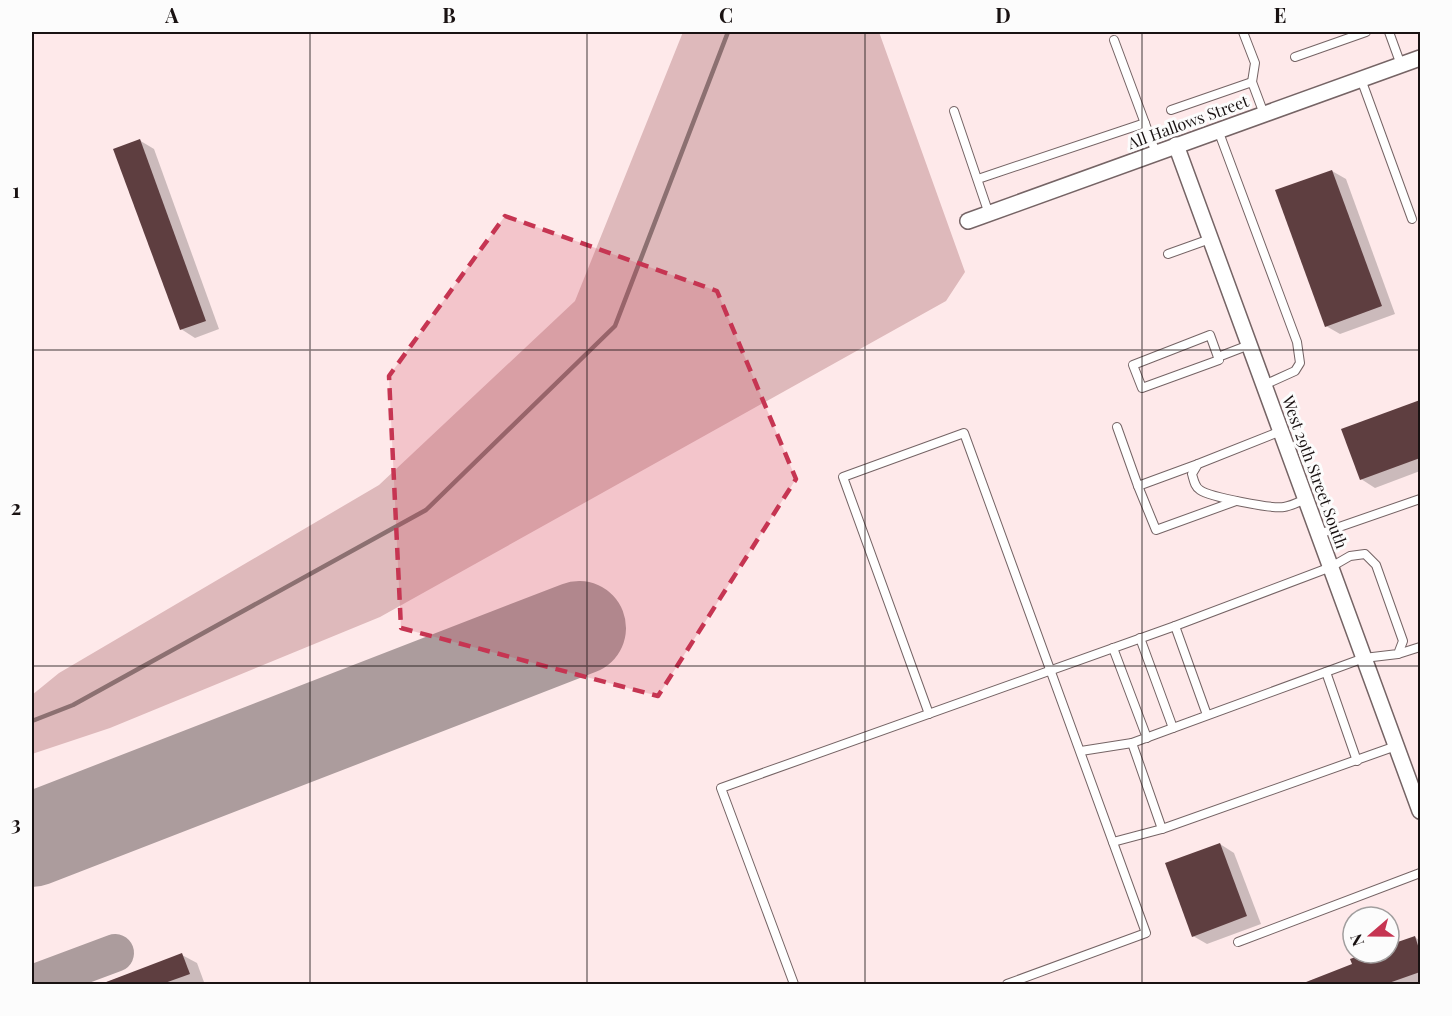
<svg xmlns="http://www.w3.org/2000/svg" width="1452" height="1016" viewBox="0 0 1452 1016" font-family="'Playfair Display',serif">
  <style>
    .green { fill: #deb9bb }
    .shadow { fill: #0003 }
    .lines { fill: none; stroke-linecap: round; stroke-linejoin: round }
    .stream { stroke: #8c7071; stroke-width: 4.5 }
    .taxiway { stroke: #ac9c9d; stroke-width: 38 }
    .runway { stroke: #ac9c9d; stroke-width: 94 }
    .building { fill: #5e3e40 }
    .lane-casing { stroke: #756465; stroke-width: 10 }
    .street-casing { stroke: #756465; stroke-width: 18 }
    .lane { stroke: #fff; stroke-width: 8 }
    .street { stroke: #fff; stroke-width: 15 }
    .marked { fill: #c63552; fill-opacity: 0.2; stroke: #c63552; stroke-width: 4.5; stroke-dasharray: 12 8; stroke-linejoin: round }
    .grid { fill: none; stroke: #191212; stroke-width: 1.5; stroke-opacity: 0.55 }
    .labels { text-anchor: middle; stroke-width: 6; stroke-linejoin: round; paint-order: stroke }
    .street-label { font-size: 16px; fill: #191212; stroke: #fcfcfc }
    .neatline { fill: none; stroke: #191212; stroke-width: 2 }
    .grid-label { font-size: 20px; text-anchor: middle; font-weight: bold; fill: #191212 }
  </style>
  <rect width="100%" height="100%" fill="#fee9ea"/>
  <path class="green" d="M683,32H879L965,272L946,301L380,617L110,728L32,754V695L59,673L379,485L575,301Z"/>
  <g class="shadow">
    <path d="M139,140L154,149L219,329L195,338L181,329Z"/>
    <path d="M1332,171L1346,179L1395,314L1340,334L1326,326Z"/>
    <path d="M1420,401V471L1375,488L1361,479L1343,430Z"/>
    <path d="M1220,844L1234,853L1261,924L1207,944L1193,936Z"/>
    <path d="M1415,937L1420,941V984H1310L1309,981L1354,965L1372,953H1389V947Z"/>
    <path d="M182,955L197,963L204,982L197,984H101Z"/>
  </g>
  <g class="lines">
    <path class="stream" d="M32,721L73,705L426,510L615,326L728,32"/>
    <path class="taxiway" d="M32,984L115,953"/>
    <path class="runway" d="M32,840L579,628"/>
  </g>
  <g class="building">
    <path d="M140,139L206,321L180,330L113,149Z"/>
    <path d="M1332,170L1382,306L1325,327L1275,190Z"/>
    <path d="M1420,400V458L1360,480L1341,429Z"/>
    <path d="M1220,843L1247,916L1192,937L1165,863Z"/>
    <path d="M1415,936L1420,952V972L1386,984H1301L1352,964L1350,959L1367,953H1389V945Z"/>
    <path d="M182,953L190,974L162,984H101Z"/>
  </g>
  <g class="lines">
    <defs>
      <g id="lane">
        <path d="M1243,32L1255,63L1252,82"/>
        <path d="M1389,32L1401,65"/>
        <path d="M1114,40L1156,153"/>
        <path d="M1295,57L1366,32"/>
        <path d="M1361,79L1412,219"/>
        <path d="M1171,110L1252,82L1264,114"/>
        <path d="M954,111L989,214"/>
        <path d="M1218,130L1297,342L1300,363L1295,371L1264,385"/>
        <path d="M978,179L1145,123"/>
        <path d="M1168,254L1210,239"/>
        <path d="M1210,335L1219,360L1142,388L1133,365Z"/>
        <path d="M1218,357L1249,345"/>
        <path d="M1117,427L1138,486L1198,464"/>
        <path d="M1281,431L1198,464L1192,474C1194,481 1195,487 1200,490C1210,497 1272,509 1284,507C1291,506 1299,502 1306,499"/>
        <path d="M1138,486L1156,530L1236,501"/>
        <path d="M1319,534L1420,499"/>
        <path d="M1140,638L1173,728"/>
        <path d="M1113,648L1147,738"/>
        <path d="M1398,654L1420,647"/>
        <path d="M1326,672L1357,761"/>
        <path d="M929,714L843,477L964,433L1146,933L1007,984"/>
        <path d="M1207,715L1175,626L1331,567L1350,556L1365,554L1376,565L1403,641L1398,654L1364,658L1132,743L1162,829L1396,746"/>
        <path d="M1081,751L1132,743"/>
        <path d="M1113,842L1162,829"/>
        <path d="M1238,942L1420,873"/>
        <path d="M794,984L721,788L1175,626"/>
      </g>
      <g id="street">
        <path d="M1176,145L1420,811"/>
        <path d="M968,221L1420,58"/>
      </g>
    </defs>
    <use href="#lane" class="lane-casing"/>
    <use href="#street" class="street-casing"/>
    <use href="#lane" class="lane"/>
    <use href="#street" class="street"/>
  </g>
  <path class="marked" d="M505,216L717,291L796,479L658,696L401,628L389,376Z"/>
  <path class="grid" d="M310,32V984M587,32V984M865,32V984M1142,32V984M32,350H1420M32,666H1420"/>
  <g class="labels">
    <g class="street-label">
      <text transform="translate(1188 122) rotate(-20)" y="6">All Hallows Street</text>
      <text transform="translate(1315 472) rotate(70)" y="6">West 29th Street South</text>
    </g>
  </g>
  <rect width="1452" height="1016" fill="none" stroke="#fcfcfc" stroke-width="66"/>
  <g transform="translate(1371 935) rotate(250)"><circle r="28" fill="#fcfcfc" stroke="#a19e9e" stroke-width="1.5"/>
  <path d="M0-4.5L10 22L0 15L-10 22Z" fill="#c63552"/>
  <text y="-9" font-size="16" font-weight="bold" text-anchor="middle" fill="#191212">N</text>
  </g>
  <rect x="33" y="33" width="1386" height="950" class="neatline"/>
  <g class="grid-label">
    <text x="172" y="23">A</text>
    <text x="449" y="23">B</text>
    <text x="726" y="23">C</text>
    <text x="1003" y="23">D</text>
    <text x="1280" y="23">E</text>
    <text x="16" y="198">1</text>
    <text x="16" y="515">2</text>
    <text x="16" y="831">3</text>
  </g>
</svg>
